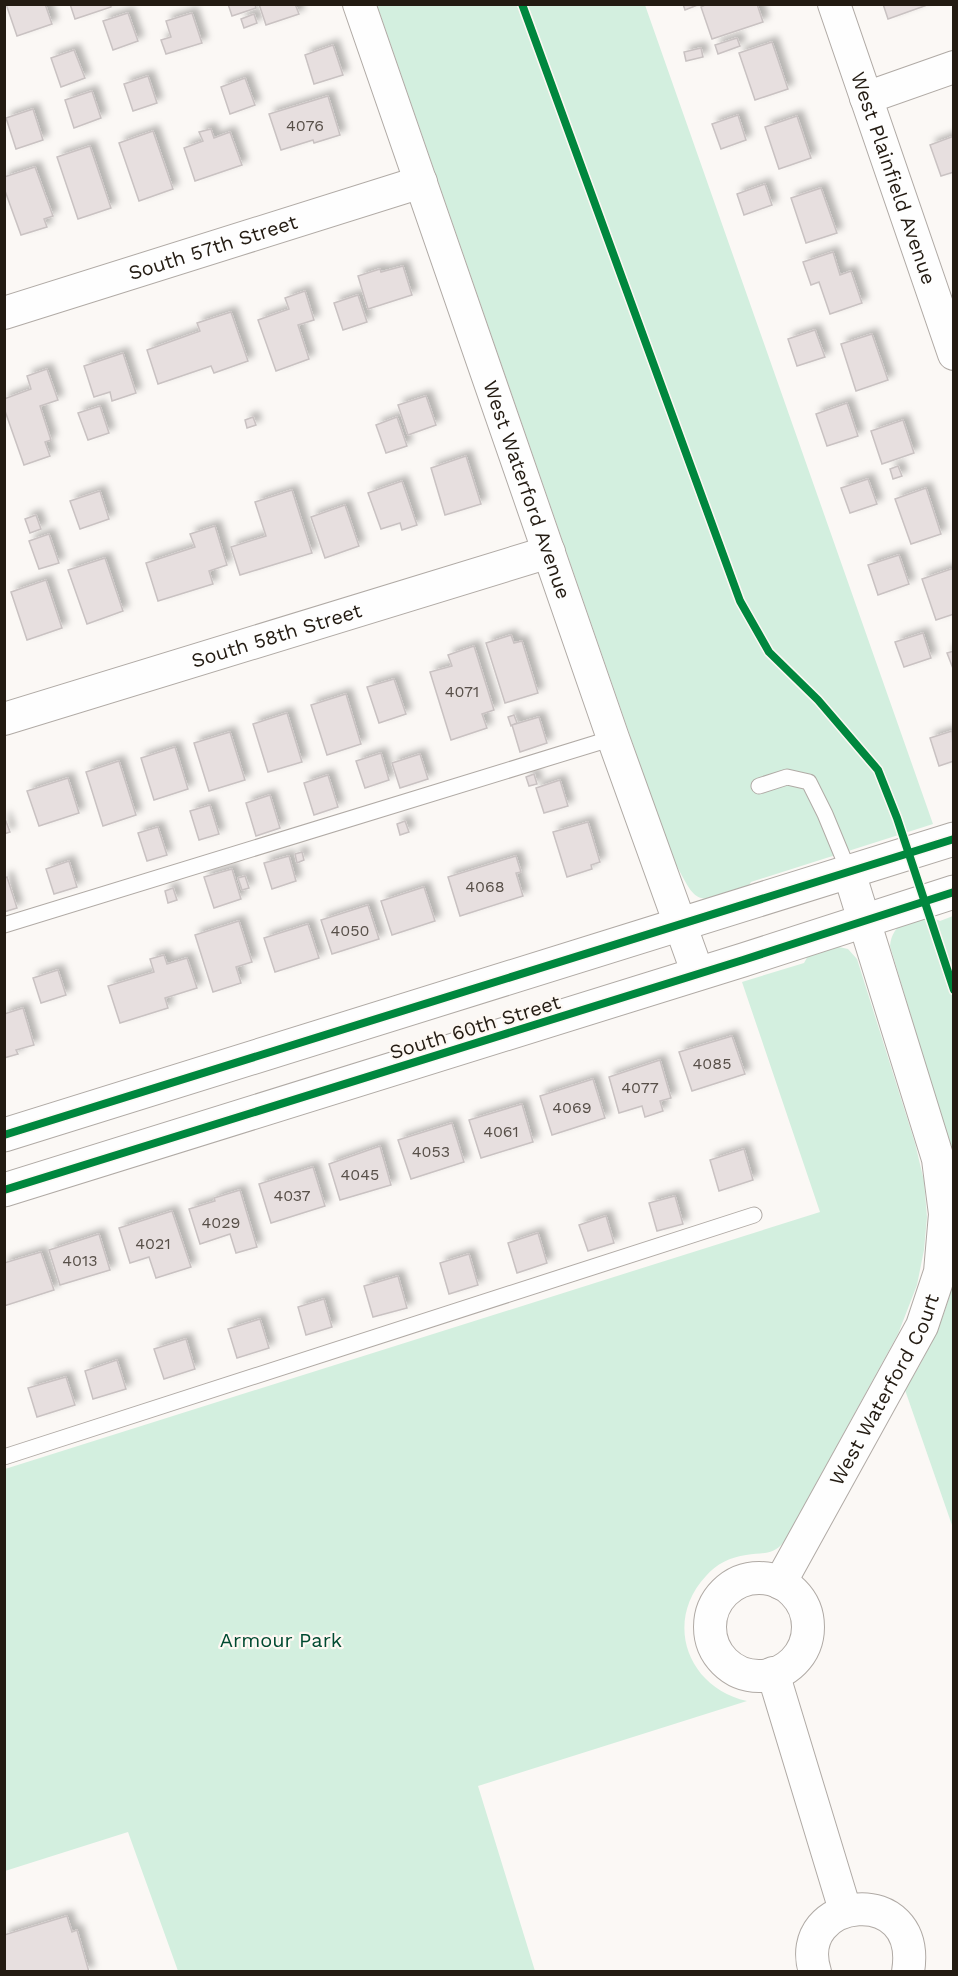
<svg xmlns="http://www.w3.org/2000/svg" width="958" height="1976" viewBox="0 0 958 1976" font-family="'Work Sans',sans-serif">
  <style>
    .green { fill: #d3efdf }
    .building { fill: #e7dfdf; stroke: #c9c2c2; stroke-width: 1.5; filter: url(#shadow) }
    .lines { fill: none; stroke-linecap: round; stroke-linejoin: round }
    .service-casing { stroke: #b0aaa5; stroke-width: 17 }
    .minor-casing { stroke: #b0aaa5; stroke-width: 34 }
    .secondary-casing { stroke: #b0aaa5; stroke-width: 35 }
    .service { stroke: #fefefe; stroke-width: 15 }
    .minor { stroke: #fefefe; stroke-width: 32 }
    .secondary { stroke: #fefefe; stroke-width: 33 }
    .cycleway-casing { stroke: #fdf8f3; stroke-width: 11 }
    .cycleway { stroke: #00873e; stroke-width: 8 }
    .labels { text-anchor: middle; stroke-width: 4.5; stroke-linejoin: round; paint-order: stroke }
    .number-label { font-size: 16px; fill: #574f48 }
    .street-label { font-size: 20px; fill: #231b12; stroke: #fdf8f3 }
    .park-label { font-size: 20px; fill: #004a31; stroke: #fdf8f3 }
  </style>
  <defs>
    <filter id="shadow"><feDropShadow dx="5.5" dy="-5.5" stdDeviation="3" flood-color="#0004"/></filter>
  </defs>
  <rect width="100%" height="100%" fill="#fbf8f5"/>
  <g class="green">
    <path d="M377,5H645L933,824L751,882L745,893C691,903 698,905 672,857Z"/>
    <path d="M927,915L940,921L953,916V1156L890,946C893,922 907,923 927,915Z"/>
    <path d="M834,946L848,949L857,959L915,1143L924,1181L927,1217L924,1250L917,1285L898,1334L784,1542C772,1556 763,1552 746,1555C731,1557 716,1564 706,1576C663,1622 688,1688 747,1701L478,1786L535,1971H178L128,1832L5,1871V1469L820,1212L742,982L804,963L809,954Z"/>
    <path d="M953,1281V1528L905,1390C926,1356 945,1321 953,1281Z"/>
  </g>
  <g class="building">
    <path d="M6,4H45L52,24L17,36Z"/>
    <path d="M70,4H111V7L75,19Z"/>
    <path d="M228,4H255L256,8L232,16Z"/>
    <path d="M259,4H295L299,14L266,25Z"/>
    <path d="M683,4H700L685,10Z"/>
    <path d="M707,4H757L763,22L712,39L701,7Z"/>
    <path d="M883,4H930L888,19Z"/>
    <path d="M128,13L138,41L113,50L103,21Z"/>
    <path d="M192,13L202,43L166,54L161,40L171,37L166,21Z"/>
    <path d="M254,14L257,23L244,28L241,19Z"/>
    <path d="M737,38L740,46L718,54L715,45Z"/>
    <path d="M772,42L788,89L755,100L739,53Z"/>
    <path d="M333,45L343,75L314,84L305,55Z"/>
    <path d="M701,48L703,57L686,61L684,52Z"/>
    <path d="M74,50L85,78L61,87L51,58Z"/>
    <path d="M148,76L157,103L133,111L124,84Z"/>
    <path d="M245,78L255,105L230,114L221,87Z"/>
    <path d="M92,91L101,118L74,128L65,100Z"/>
    <path d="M328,96L340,135L314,143L313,140L281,150L269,114Z"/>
    <path d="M33,109L43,140L16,149L6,118Z"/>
    <path d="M738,115L746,140L721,149L712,124Z"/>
    <path d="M797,116L811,158L779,169L765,127Z"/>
    <path d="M211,129L214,138L230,132L242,165L195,181L184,148L203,141L199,132Z"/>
    <path d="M153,131L173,189L139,201L119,143Z"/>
    <path d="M954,136V172L941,176L930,145Z"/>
    <path d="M90,146L111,208L78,219L57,157Z"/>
    <path d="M35,167L53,216L44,219L47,227L21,235L4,188V177Z"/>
    <path d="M765,184L772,205L744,215L737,194Z"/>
    <path d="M821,188L837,233L806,243L791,198Z"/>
    <path d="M833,252L840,275L851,271L862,303L830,314L819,282L811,285L803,262Z"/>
    <path d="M403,266L412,295L368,309L358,276L380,269L381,272Z"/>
    <path d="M305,291L314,320L298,325L309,359L276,371L258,320L289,309L285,298Z"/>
    <path d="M358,295L367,322L343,330L334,303Z"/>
    <path d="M231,312L248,361L214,373L211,366L158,384L147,350L200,331L197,323Z"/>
    <path d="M815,330L825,357L797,366L788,339Z"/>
    <path d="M872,334L888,380L856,391L841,344Z"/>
    <path d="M123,353L136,393L112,401L110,392L94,397L84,366Z"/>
    <path d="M47,369L58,400L40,406L51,440L45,442L50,456L24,465L4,408V399L31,389L27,376Z"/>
    <path d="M426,396L436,425L408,435L398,405Z"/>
    <path d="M847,403L858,436L827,446L816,414Z"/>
    <path d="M100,406L109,433L88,440L78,413Z"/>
    <path d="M253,417L256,425L247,428L245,420Z"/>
    <path d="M397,417L407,446L386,453L376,425Z"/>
    <path d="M903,420L914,453L882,464L871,431Z"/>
    <path d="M466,456L481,504L445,515L431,468Z"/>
    <path d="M898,466L902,476L893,479L890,469Z"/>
    <path d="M868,479L877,504L850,513L841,488Z"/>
    <path d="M402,481L417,525L402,530L400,523L381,529L368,493Z"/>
    <path d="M926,488L941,534L911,544L895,499Z"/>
    <path d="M292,490L312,553L240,575L231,547L266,536L255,502Z"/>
    <path d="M100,491L109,519L80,529L70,501Z"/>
    <path d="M345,505L359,546L325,558L311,517Z"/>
    <path d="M36,515L41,529L30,533L25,519Z"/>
    <path d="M215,526L227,565L209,571L213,584L158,601L146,563L195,547L190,534Z"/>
    <path d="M49,534L59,563L39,569L29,541Z"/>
    <path d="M899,555L909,584L878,595L868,565Z"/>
    <path d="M105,558L123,611L87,624L68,570Z"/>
    <path d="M954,568V614L936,620L922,579Z"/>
    <path d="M46,580L62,628L27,640L11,592Z"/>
    <path d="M923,633L931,658L904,667L895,642Z"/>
    <path d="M511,635L514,643L522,641L538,693L505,703L486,643Z"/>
    <path d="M474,646L494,710L482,714L487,728L451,740L430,672L452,666L448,655Z"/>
    <path d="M954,651V671L947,653Z"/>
    <path d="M394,679L406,714L379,723L367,687Z"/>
    <path d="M346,694L361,744L327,755L311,705Z"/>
    <path d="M287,713L302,762L268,772L253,724Z"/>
    <path d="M514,715L517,723L511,726L508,717Z"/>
    <path d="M539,717L547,743L520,752L512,725Z"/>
    <path d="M952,731L954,761L939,766L930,738Z"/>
    <path d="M230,732L245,780L209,791L194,743Z"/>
    <path d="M175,747L188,789L154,800L141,758Z"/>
    <path d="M381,753L389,780L365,788L356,761Z"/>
    <path d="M420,754L428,779L400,788L392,763Z"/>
    <path d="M119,761L136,815L103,826L86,772Z"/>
    <path d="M534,774L537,784L529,786L526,777Z"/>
    <path d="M328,775L338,807L314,815L304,783Z"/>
    <path d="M68,778L79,813L39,826L27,791Z"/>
    <path d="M560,780L568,806L544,813L536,788Z"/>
    <path d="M270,795L280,828L256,836L246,803Z"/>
    <path d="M210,805L219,834L199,840L190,811Z"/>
    <path d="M4,816L10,832L4,834Z"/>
    <path d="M405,821L409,832L400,835L397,824Z"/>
    <path d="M588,822L600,862L591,865L592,869L567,877L553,832Z"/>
    <path d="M158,827L167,855L147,861L138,833Z"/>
    <path d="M302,852L304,860L297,863L295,854Z"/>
    <path d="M289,856L296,881L272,889L264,863Z"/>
    <path d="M516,856L521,872L516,873L523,896L460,916L448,877Z"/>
    <path d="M69,861L77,887L54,894L46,869Z"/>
    <path d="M232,869L241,899L214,908L204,877Z"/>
    <path d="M245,876L249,888L242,890L238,878Z"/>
    <path d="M7,877L17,908L4,912V878Z"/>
    <path d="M424,887L435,921L392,935L381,901Z"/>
    <path d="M173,888L177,900L168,903L165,891Z"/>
    <path d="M368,905L379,939L332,954L321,920Z"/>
    <path d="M239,921L252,962L236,967L241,983L213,992L195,935Z"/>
    <path d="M308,924L319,958L275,972L264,938Z"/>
    <path d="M164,955L167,964L187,958L197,988L165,998L168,1008L120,1023L108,986L154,972L150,959Z"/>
    <path d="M58,970L66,995L41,1003L33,978Z"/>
    <path d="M23,1008L34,1045L16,1050L18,1054L4,1058V1014Z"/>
    <path d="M732,1036L745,1074L692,1091L679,1052Z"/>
    <path d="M660,1060L671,1098L660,1101L663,1111L645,1117L642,1106L619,1113L609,1077Z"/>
    <path d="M593,1079L605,1118L552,1135L540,1096Z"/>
    <path d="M522,1104L533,1142L481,1158L469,1120Z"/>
    <path d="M452,1123L464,1162L411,1179L398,1140Z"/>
    <path d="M380,1146L391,1185L340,1200L329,1164Z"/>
    <path d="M744,1149L753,1180L719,1191L710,1160Z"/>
    <path d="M313,1167L325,1206L271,1223L259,1184Z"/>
    <path d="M240,1190L257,1247L236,1253L230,1234L200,1244L189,1209L215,1201L214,1198Z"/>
    <path d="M675,1196L683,1224L657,1231L649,1203Z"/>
    <path d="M172,1211L191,1267L156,1278L149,1257L130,1263L119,1228Z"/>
    <path d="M606,1216L614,1243L588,1251L579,1225Z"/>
    <path d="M538,1233L547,1263L517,1273L508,1243Z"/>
    <path d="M99,1234L110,1270L60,1285L49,1250Z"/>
    <path d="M41,1252L54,1290L4,1306V1263Z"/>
    <path d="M469,1254L478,1285L449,1294L440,1263Z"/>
    <path d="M398,1276L407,1308L373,1317L364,1286Z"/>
    <path d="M324,1299L332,1327L306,1335L298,1307Z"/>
    <path d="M260,1319L269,1348L237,1358L228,1329Z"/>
    <path d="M186,1339L195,1369L164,1379L154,1349Z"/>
    <path d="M117,1360L126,1389L93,1399L85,1371Z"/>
    <path d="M66,1377L75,1405L37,1417L28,1388Z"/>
    <path d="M67,1916L72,1932L77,1930L89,1972H4V1935Z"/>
  </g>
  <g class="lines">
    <defs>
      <g id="service">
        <path d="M759,786L787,777L809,782L825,814L849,872"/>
        <path d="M4,925L613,738"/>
        <path d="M4,1457L754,1215"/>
      </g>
      <g id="minor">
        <path id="s1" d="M359,4L613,738L698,974"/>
        <path id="s2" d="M834,4L954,354"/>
        <path d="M866,98L954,67"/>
        <path id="s3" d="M4,313L421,182"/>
        <path id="s4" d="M4,719L549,552"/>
        <circle cx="759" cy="1627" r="49"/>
        <path id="s5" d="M780,1583L922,1326L940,1272L945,1214L938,1159L849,872"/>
        <path d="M773,1673L845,1910"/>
        <path d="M815,1972C791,1896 923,1881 908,1972"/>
      </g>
      <g id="secondary">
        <path d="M4,1135L954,839"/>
        <path d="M4,1190L743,960L954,892"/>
      </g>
    </defs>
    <use href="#service" class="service-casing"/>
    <use href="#minor" class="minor-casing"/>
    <use href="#secondary" class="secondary-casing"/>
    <use href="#service" class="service"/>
    <use href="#minor" class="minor"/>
    <use href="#secondary" class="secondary"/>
    <defs>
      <g id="cycleway">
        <path d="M522,4L740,601L769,652L818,700L878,770L897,818L954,990"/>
        <path d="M4,1135L954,839"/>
        <path d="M4,1190L743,960L954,892"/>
      </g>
    </defs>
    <use href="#cycleway" class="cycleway-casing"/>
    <use href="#cycleway" class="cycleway"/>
  </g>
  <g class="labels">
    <g class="number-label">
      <text x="305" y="131">4076</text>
      <text x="462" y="697">4071</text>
      <text x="485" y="892">4068</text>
      <text x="350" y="936">4050</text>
      <text x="712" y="1069">4085</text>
      <text x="640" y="1093">4077</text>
      <text x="572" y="1113">4069</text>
      <text x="501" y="1137">4061</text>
      <text x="431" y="1157">4053</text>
      <text x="360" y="1180">4045</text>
      <text x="292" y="1201">4037</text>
      <text x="221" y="1228">4029</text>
      <text x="153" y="1249">4021</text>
      <text x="80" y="1266">4013</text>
    </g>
    <g class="street-label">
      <text dy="7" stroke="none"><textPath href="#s2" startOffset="184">West Plainfield Avenue</textPath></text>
      <text dy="7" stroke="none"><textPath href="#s3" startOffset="219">South 57th Street</textPath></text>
      <text dy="7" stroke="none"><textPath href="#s1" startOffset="514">West Waterford Avenue</textPath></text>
      <text dy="7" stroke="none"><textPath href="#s4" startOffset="285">South 58th Street</textPath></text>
      <text transform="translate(475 1027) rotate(-17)" y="7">South 60th Street</text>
      <text dy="7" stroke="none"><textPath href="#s5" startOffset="220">West Waterford Court</textPath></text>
    </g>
    <g class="park-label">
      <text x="281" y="1647">Armour Park</text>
    </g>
  </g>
  <rect width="958" height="1976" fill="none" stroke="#231b12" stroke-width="12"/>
</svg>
